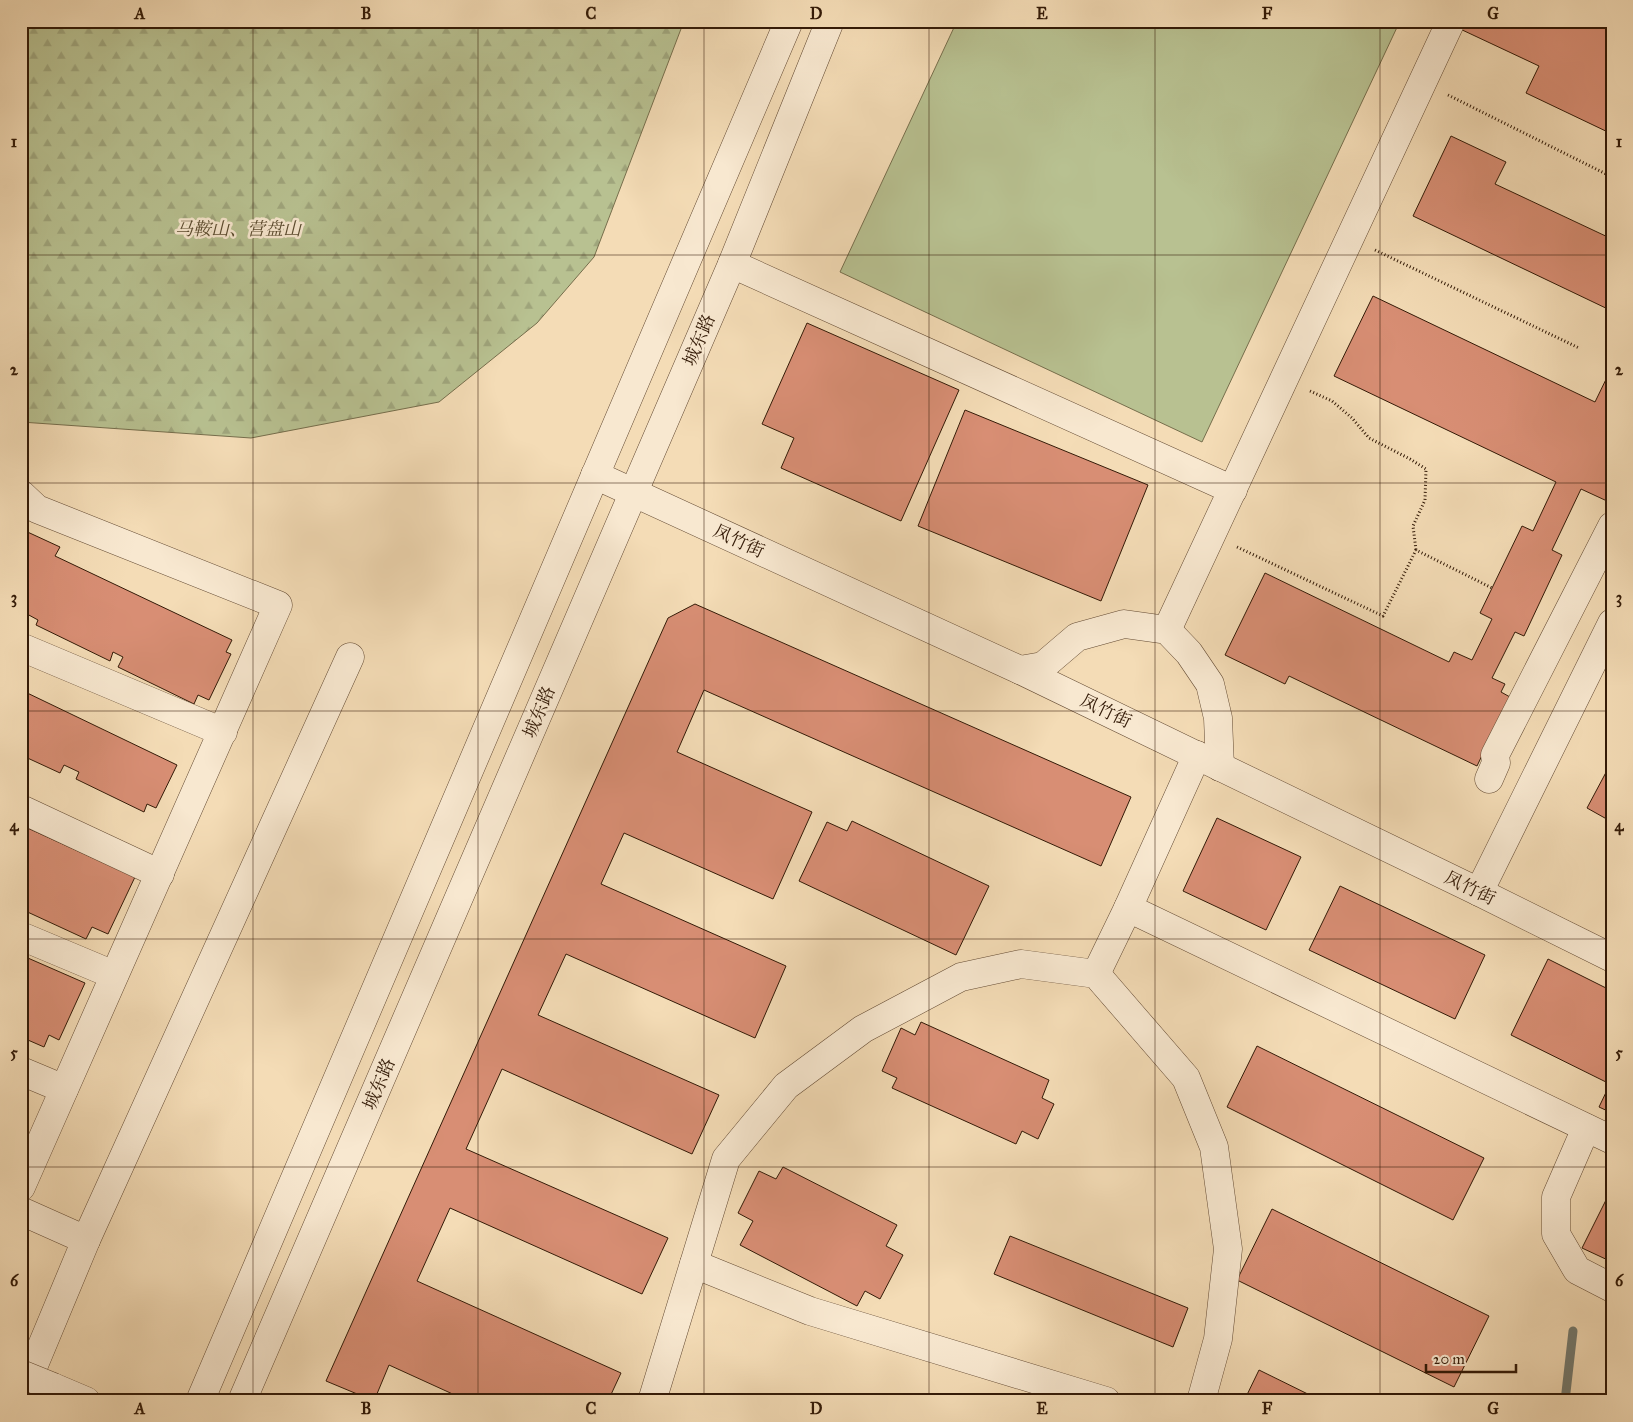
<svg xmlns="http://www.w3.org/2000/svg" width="1633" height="1422" viewBox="0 0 1633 1422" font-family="'IM FELL Great Primer','Noto Serif SC',serif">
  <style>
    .forest { fill: url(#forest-firs); stroke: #766e4c }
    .pitch { fill: #b8c191; stroke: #766e4c }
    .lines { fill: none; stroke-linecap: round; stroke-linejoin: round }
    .stream { stroke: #737a70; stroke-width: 9 }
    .building { fill: #d88e74; stroke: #331a07 }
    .minor-casing { stroke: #634a33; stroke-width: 29 }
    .path { stroke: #331a07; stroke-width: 3; stroke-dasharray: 1 2.5; stroke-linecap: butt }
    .minor { stroke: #f8e8d0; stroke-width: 28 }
    .minor-bridge-casing { stroke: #634a33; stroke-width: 29; stroke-linecap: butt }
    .minor-bridge { stroke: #f8e8d0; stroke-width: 28 }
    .grid { fill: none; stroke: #331a07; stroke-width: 1; stroke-opacity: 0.55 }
    .labels { text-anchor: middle; stroke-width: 5; stroke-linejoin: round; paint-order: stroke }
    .park-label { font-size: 18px; font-style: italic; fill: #5b4c30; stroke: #f8e8d0 }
    .street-label { font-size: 18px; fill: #331a07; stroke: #f8e8d0 }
    .neatline { fill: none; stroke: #331a07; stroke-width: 2 }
    .grid-label { font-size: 16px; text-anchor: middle; font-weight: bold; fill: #331a07 }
  </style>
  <defs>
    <pattern id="forest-firs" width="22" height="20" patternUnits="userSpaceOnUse" patternTransform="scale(1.25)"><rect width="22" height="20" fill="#b8c191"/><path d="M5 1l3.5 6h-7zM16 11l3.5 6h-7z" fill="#9fa57c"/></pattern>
  </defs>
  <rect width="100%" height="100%" fill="#f4dcb6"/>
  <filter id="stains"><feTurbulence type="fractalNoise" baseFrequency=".004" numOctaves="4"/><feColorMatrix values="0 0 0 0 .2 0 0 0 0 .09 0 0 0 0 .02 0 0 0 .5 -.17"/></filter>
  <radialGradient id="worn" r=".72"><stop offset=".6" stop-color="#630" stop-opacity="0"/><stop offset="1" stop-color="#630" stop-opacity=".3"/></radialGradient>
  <path class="forest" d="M21,21H684L594,257L537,323L439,402L251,438L21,422Z"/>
  <path class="pitch" d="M957,21H1400L1202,442L840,272Z"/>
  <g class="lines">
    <path class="stream" d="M1565,1401L1573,1331"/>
  </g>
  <g class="building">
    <path d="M1461,21H1612V134L1526,93L1539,66L1458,28Z"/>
    <path d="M1451,136L1506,162L1495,184L1612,239V311L1413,216Z"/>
    <path d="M1373,296L1595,402L1612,367V403L1606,415L1612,418V492L1607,501L1581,489L1552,550L1562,555L1524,636L1515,632L1492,678L1505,684L1501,692L1510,697L1477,766L1289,676L1285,684L1225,655L1265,573L1449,662L1454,652L1472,660L1492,619L1480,613L1522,526L1533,531L1556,482L1334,376Z"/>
    <path d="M807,323L959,390L901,521L781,468L794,438L762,424Z"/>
    <path d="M965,410L1148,485L1101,601L918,526Z"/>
    <path d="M21,529L60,547L55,556L232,640L226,652L231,654L209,700L198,695L194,704L118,667L123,657L113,652L110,661L36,625L38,620L27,614L24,620L21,619Z"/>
    <path d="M695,604L1131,797L1101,866L704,690L677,752L812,812L773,899L624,833L601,884L786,966L755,1038L566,954L538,1015L719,1095L692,1154L502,1069L466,1149L668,1238L642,1294L450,1208L417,1281L621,1373L608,1401H468L389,1365L374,1401L326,1381L668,618Z"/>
    <path d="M21,690L177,765L156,808L147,804L144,812L76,779L79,772L64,765L60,773L21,755Z"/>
    <path d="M1611,763H1612V822L1587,808Z"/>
    <path d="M1217,818L1301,857L1266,930L1183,891Z"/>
    <path d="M852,821L989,886L956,955L799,881L827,822L847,831Z"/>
    <path d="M21,825L135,877L108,934L92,927L86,939L21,909Z"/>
    <path d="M1340,886L1485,955L1455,1019L1309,950Z"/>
    <path d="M21,955L85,983L59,1040L49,1035L44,1047L21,1037Z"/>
    <path d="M1548,959L1612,991V1113L1599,1107L1610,1084L1511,1035Z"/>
    <path d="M921,1022L1049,1080L1042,1098L1054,1104L1038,1139L1022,1131L1016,1144L892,1088L897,1078L882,1071L901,1028L915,1035Z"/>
    <path d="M1257,1046L1484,1158L1453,1220L1227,1107Z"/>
    <path d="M783,1167L897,1225L886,1246L903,1255L880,1299L865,1291L857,1306L740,1245L753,1221L738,1213L759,1171L776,1179Z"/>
    <path d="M1607,1198L1612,1201V1262L1582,1248Z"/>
    <path d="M1272,1209L1489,1316L1454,1387L1237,1280Z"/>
    <path d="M1010,1236L1188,1308L1173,1347L994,1274Z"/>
    <path d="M1259,1370L1322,1401H1244Z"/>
  </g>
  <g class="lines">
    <defs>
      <g id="minor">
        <path d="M732,264L1233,490"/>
        <path d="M595,475L1020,670L1479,892L1612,958"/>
        <path d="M21,494L37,509L278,605L21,1187"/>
        <path d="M1167,630L1451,21"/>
        <path d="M21,647L223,732"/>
        <path d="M1020,670L1043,666L1077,637L1124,624L1167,630L1189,653L1210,684L1218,718L1220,767"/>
        <path d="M1489,779L1496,763L1495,755L1612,526"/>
        <path d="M21,809L160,874"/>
        <path d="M1479,892L1612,623"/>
        <path d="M1128,908L1612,1140"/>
        <path d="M21,936L114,975"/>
        <path d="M1096,974L1128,908L1197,755"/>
        <path d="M21,1071L64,1089"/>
        <path d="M1586,1128L1556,1197V1234L1577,1270L1612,1288"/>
        <path d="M21,1211L86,1240"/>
        <path d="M694,1264L810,1311L1106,1401"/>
        <path d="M53,1387L86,1401"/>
        <path d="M21,1396L86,1240L350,657"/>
        <path d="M200,1401L789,21"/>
        <path d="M242,1401L732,264L830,21"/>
        <path d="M652,1401L726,1159L786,1086L863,1029L961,977L1021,964L1096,974L1186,1078L1214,1147L1228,1249L1218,1339L1201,1401"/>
      </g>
    </defs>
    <use href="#minor" class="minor-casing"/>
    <g class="path">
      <path d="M1448,95L1612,177"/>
      <path d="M1375,250L1579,348"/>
      <path d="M1310,391L1332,401L1352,418L1369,438L1410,459L1426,469L1425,500L1413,526L1416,550"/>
      <path d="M1237,547L1383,616L1416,550L1492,588"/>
    </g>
    <use href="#minor" class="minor"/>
    <defs>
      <path id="minor-bridge" d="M21,1374L53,1387"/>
    </defs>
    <use href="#minor-bridge" class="minor-bridge-casing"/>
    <use href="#minor-bridge" class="minor-bridge"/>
  </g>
  <path class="grid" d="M253,21V1401M478,21V1401M704,21V1401M929,21V1401M1155,21V1401M1380,21V1401M21,255H1612M21,483H1612M21,711H1612M21,939H1612M21,1167H1612"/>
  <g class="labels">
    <g class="park-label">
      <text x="238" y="235">马鞍山、营盘山</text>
    </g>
    <g class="street-label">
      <text transform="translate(699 340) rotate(-67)" y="6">城东路</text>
      <text transform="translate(739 541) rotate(25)" y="6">凤竹街</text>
      <text transform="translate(1106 711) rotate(26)" y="6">凤竹街</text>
      <text transform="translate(539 712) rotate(-67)" y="6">城东路</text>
      <text transform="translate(1470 888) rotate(26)" y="6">凤竹街</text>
      <text transform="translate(379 1084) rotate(-67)" y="6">城东路</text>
    </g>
  </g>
  <rect width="1633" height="1422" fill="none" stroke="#f4dcb6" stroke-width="55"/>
  <path d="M1426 1364v8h90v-8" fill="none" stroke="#331a07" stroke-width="2.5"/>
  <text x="1433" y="1364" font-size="15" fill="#331a07" stroke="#f8e8d0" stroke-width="4" paint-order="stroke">20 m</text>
  <rect x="28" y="28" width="1578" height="1366" class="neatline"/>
  <g class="grid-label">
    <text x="140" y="19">A</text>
    <text x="366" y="19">B</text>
    <text x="591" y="19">C</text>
    <text x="816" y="19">D</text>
    <text x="1042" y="19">E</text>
    <text x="1267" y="19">F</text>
    <text x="1493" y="19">G</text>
    <text x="14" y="147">1</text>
    <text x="1619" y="147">1</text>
    <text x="14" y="375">2</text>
    <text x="1619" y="375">2</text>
    <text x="14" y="603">3</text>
    <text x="1619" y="603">3</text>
    <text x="14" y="831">4</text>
    <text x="1619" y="831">4</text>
    <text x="14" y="1058">5</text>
    <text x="1619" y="1058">5</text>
    <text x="14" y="1286">6</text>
    <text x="1619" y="1286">6</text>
    <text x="140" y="1414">A</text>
    <text x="366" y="1414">B</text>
    <text x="591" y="1414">C</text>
    <text x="816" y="1414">D</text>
    <text x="1042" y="1414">E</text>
    <text x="1267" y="1414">F</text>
    <text x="1493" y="1414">G</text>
  </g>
  <rect width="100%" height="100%" filter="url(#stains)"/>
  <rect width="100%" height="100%" fill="url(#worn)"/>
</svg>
